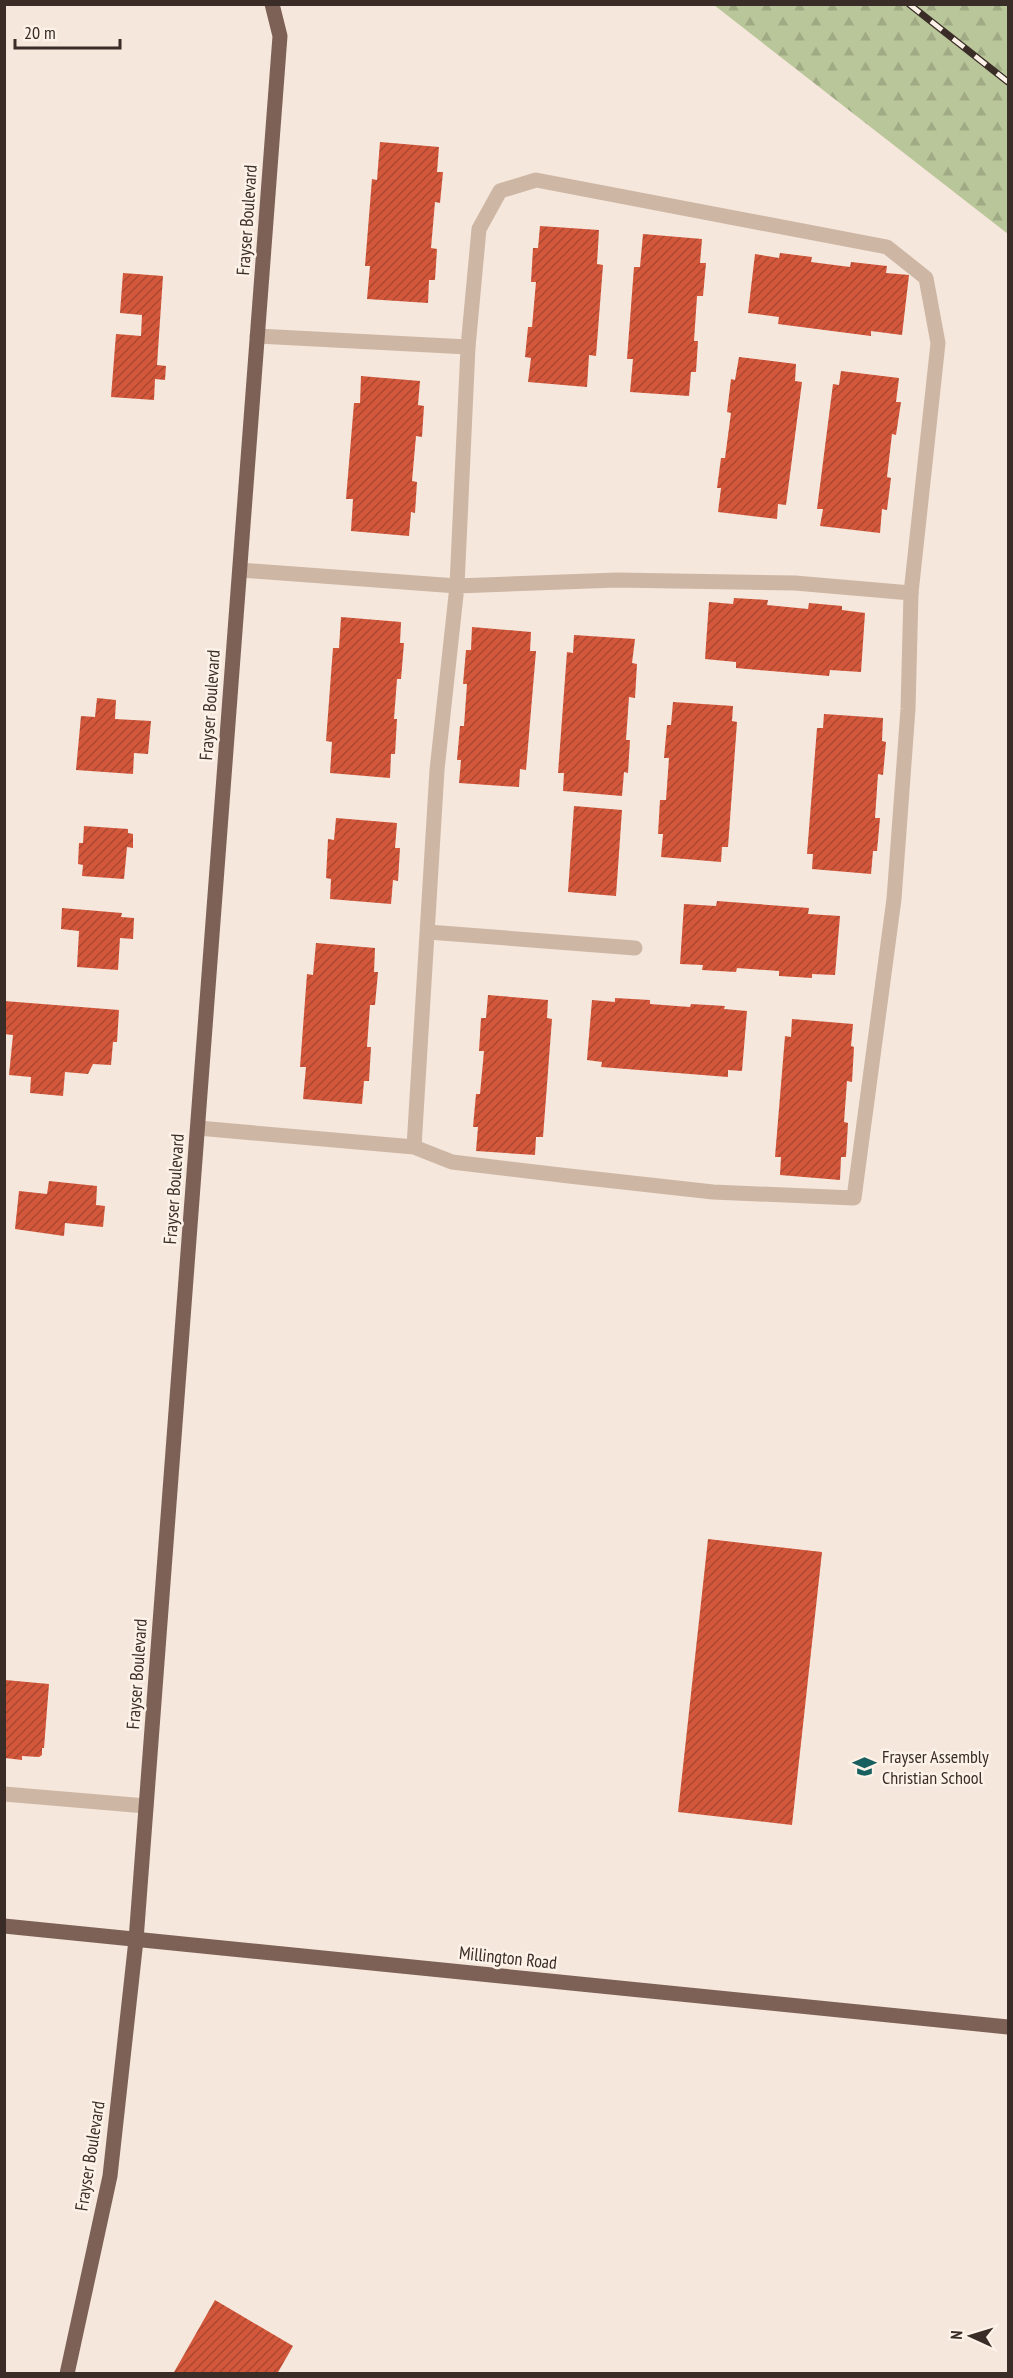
<svg xmlns="http://www.w3.org/2000/svg" width="1013" height="2378" viewBox="0 0 1013 2378" font-family="'PT Sans Narrow',sans-serif">
  <style>
    .forest { fill: url(#forest-firs) }
    .building { fill: url(#building-hatch) }
    .lines { fill: none; stroke-linecap: round; stroke-linejoin: round }
    .minor { stroke: #ceb6a5; stroke-width: 15 }
    .major { stroke: #7d6157; stroke-width: 15 }
    .rail-casing { stroke: #3a2c27; stroke-width: 7 }
    .rail { stroke: #fcf2e8; stroke-width: 4.5; stroke-dasharray: 14; stroke-linecap: butt }
    .labels { text-anchor: middle; stroke-width: 5; stroke-linejoin: round; paint-order: stroke }
    .street-label { font-size: 18px; fill: #3a2c27; stroke: #fcf2e8 }
    .poi-label { font-size: 18px; fill: #3a2c27; stroke: #fcf2e8; text-anchor: start }
  </style>
  <defs>
    <pattern id="forest-firs" width="22" height="20" patternUnits="userSpaceOnUse" patternTransform="scale(1.5)"><rect width="22" height="20" fill="#b9c699"/><path d="M5 1l3.5 6h-7zM16 11l3.5 6h-7z" fill="#a0aa84"/></pattern>
    <pattern id="building-hatch" width="6" height="6" patternUnits="userSpaceOnUse" patternTransform="scale(1.5)"><rect width="6" height="6" fill="#d3573b"/><path d="M-1 1l2-2M0 6l6-6M5 7l2-2" fill="none" stroke="#ac4832"/></pattern>
  </defs>
  <rect width="100%" height="100%" fill="#f5e7db"/>
  <path class="forest" d="M714,5H1008V234Z"/>
  <g class="building">
    <path d="M380,142L439,147L437,172H443L440,203L435,202L431,248L437,249L435,280H429L428,303L367,299L370,266H365L372,179L377,180Z"/>
    <path d="M540,226L599,230L597,264L603,265L596,356L589,355L587,387L528,382L531,358L525,357L528,327H532L536,282H531L533,248H538Z"/>
    <path d="M643,234L702,239L700,263H706L703,296H697L694,341H698L696,372H691L689,396L630,392L633,359H627L634,267H640Z"/>
    <path d="M780,253L812,257L811,262L850,267L851,262L887,266L886,273L909,275L902,335L871,331V336L778,324L779,317L748,313L755,254L779,258Z"/>
    <path d="M123,273L163,276L157,365L166,366L165,380L155,379L154,400L111,397L116,334L141,336L142,315L120,313Z"/>
    <path d="M739,357L796,364L795,381L802,382L786,505L778,504L777,519L718,512L721,488H717L721,458H725L731,413L727,412L731,379L735,380Z"/>
    <path d="M841,371L899,378L896,402H901L896,435L892,434L887,477L891,478L887,510L882,509L880,533L820,526L823,509H817L833,384L839,385Z"/>
    <path d="M361,376L420,381L418,405L424,406L422,437L416,436L412,481L417,482L415,513L411,512L409,536L351,531L353,499H346L354,403H360Z"/>
    <path d="M734,598L768,600L767,605L808,609L809,603L842,606V610L865,613L861,672L830,670L829,676L736,668V662L705,659L709,602L733,604Z"/>
    <path d="M341,617L401,622L400,643H404L401,679H397L394,719H397L395,754H391L390,778L330,773L332,742L326,741L333,648H339Z"/>
    <path d="M472,627L531,632L530,651H536L526,770L520,769L519,787L459,783L461,760H457L460,726H464L467,684H463L466,650H471Z"/>
    <path d="M574,635L635,639L632,663L637,664L635,698L629,697L626,740H630L628,773L624,772L622,796L563,791L564,773H558L567,652L573,653Z"/>
    <path d="M97,698L116,700L115,719L151,721L148,754L134,753L133,774L76,770L81,716L95,717Z"/>
    <path d="M673,702L733,706L732,721L737,722L728,847H722L721,862L661,857L663,834H658L660,800H666L669,758H664L667,725H671Z"/>
    <path d="M824,714L883,718L882,741L886,742L883,775L878,774L875,818H880L877,851H873L871,874L812,869L813,854H807L817,728H823Z"/>
    <path d="M574,806L622,810L616,896L568,892Z"/>
    <path d="M336,818L397,823L395,848H400L398,881L393,880L391,904L330,899L331,879L326,878L328,839L334,840Z"/>
    <path d="M84,826L128,829V833L133,834V848L127,847L124,879L82,876L83,865L78,864L79,843H83Z"/>
    <path d="M717,901L809,908L808,914L840,916L835,975L812,974V978L779,976V971L737,968L736,972L702,970L703,965L680,964L684,904L716,906Z"/>
    <path d="M62,908L122,913L121,917L134,918L133,939L120,938L118,970L77,967L79,931L61,929Z"/>
    <path d="M316,943L375,948L374,972H378L375,1005H370L367,1047H371L369,1081H364L362,1104L303,1099L306,1067H300L307,974L313,975Z"/>
    <path d="M488,995L548,1000L547,1018L552,1019L543,1137H536L535,1155L476,1151L478,1127H473L476,1094H480L484,1051H479L481,1018H486Z"/>
    <path d="M615,998L650,1000V1004L690,1007L691,1004L725,1006L724,1009L747,1011L742,1071L728,1070V1077L601,1067L602,1062L587,1060L592,1000L615,1002Z"/>
    <path d="M4,1001L119,1010L117,1042H113L111,1065L93,1064L88,1074L65,1072L63,1096L30,1093L31,1077L9,1075L13,1035L4,1034Z"/>
    <path d="M792,1019L853,1024L851,1046L854,1047L852,1082L847,1081L844,1122L848,1123L846,1157H841L840,1180L780,1175L781,1157H775L785,1036L791,1037Z"/>
    <path d="M49,1181L97,1186L96,1205L105,1206L103,1227L65,1223L64,1236L15,1229L19,1191L47,1194Z"/>
    <path d="M708,1539L822,1552L792,1825L678,1812Z"/>
    <path d="M5,1680L49,1684L44,1748H42V1755L39,1757L22,1756V1760L5,1758Z"/>
    <path d="M215,2300L293,2346L277,2374H173Z"/>
  </g>
  <g class="lines">
    <g class="minor">
      <path d="M468,347L479,229L500,191L536,180L887,247L926,278L938,343L911,593"/>
      <path d="M240,570L457,586L468,347L257,336"/>
      <path d="M428,932L635,948"/>
      <path d="M198,1128L414,1147L437,770L457,586L617,580L795,583L911,593L908,709L894,899L854,1198L713,1192L569,1176L452,1162L414,1147"/>
      <path d="M4,1794L146,1806"/>
    </g>
    <g class="major">
      <path d="M4,1926L1008,2027"/>
      <path d="M67,2374L110,2176L136,1940L280,36L272,4"/>
    </g>
    <defs>
      <path id="rail" d="M909,4L1008,82"/>
    </defs>
    <use href="#rail" class="rail-casing"/>
    <use href="#rail" class="rail"/>
  </g>
  <defs>
    <symbol id="school-bare" viewBox="-9 -9 18 18"><path d="M0-5L7-2L0 1L-7-2ZM-4 1L0 2.5L4 1V4Q0 6-4 4Z" fill="#186060" stroke="#fcf2e8" stroke-width="2.5" paint-order="stroke"/></symbol>
  </defs>
  <g fill-rule="evenodd">
    <use href="#school-bare" x="848" y="1750" width="33" height="33"/>
  </g>
  <g class="labels">
    <g class="street-label">
      <text transform="translate(247 220) rotate(-86)" y="6">Frayser Boulevard</text>
      <text transform="translate(210 705) rotate(-86)" y="6">Frayser Boulevard</text>
      <text transform="translate(174 1189) rotate(-86)" y="6">Frayser Boulevard</text>
      <text transform="translate(137 1674) rotate(-86)" y="6">Frayser Boulevard</text>
      <text transform="translate(508 1958) rotate(6)" y="6">Millington Road</text>
      <text transform="translate(90 2156) rotate(-81)" y="6">Frayser Boulevard</text>
    </g>
    <g class="poi-label">
      <text x="882" y="1763">Frayser Assembly<tspan x="882" dy="21">Christian School</tspan></text>
    </g>
  </g>
  <rect width="1013" height="2378" fill="none" stroke="#3a2c27" stroke-width="12"/>
  <g transform="translate(971 2336) rotate(274)" stroke="#fcf2e8" stroke-width="4.5" paint-order="stroke">
  <path d="M0-4.5L10 22L0 15L-10 22Z" fill="#3a2c27"/>
  <text y="-9" font-size="16" font-weight="bold" text-anchor="middle" fill="#3a2c27">N</text>
  </g>
  <path d="M15 39v9h105v-9" fill="none" stroke="#3a2c27" stroke-width="3"/>
  <text x="24" y="39" font-size="18" fill="#3a2c27" stroke="#fcf2e8" stroke-width="4.5" paint-order="stroke">20 m</text>
</svg>
